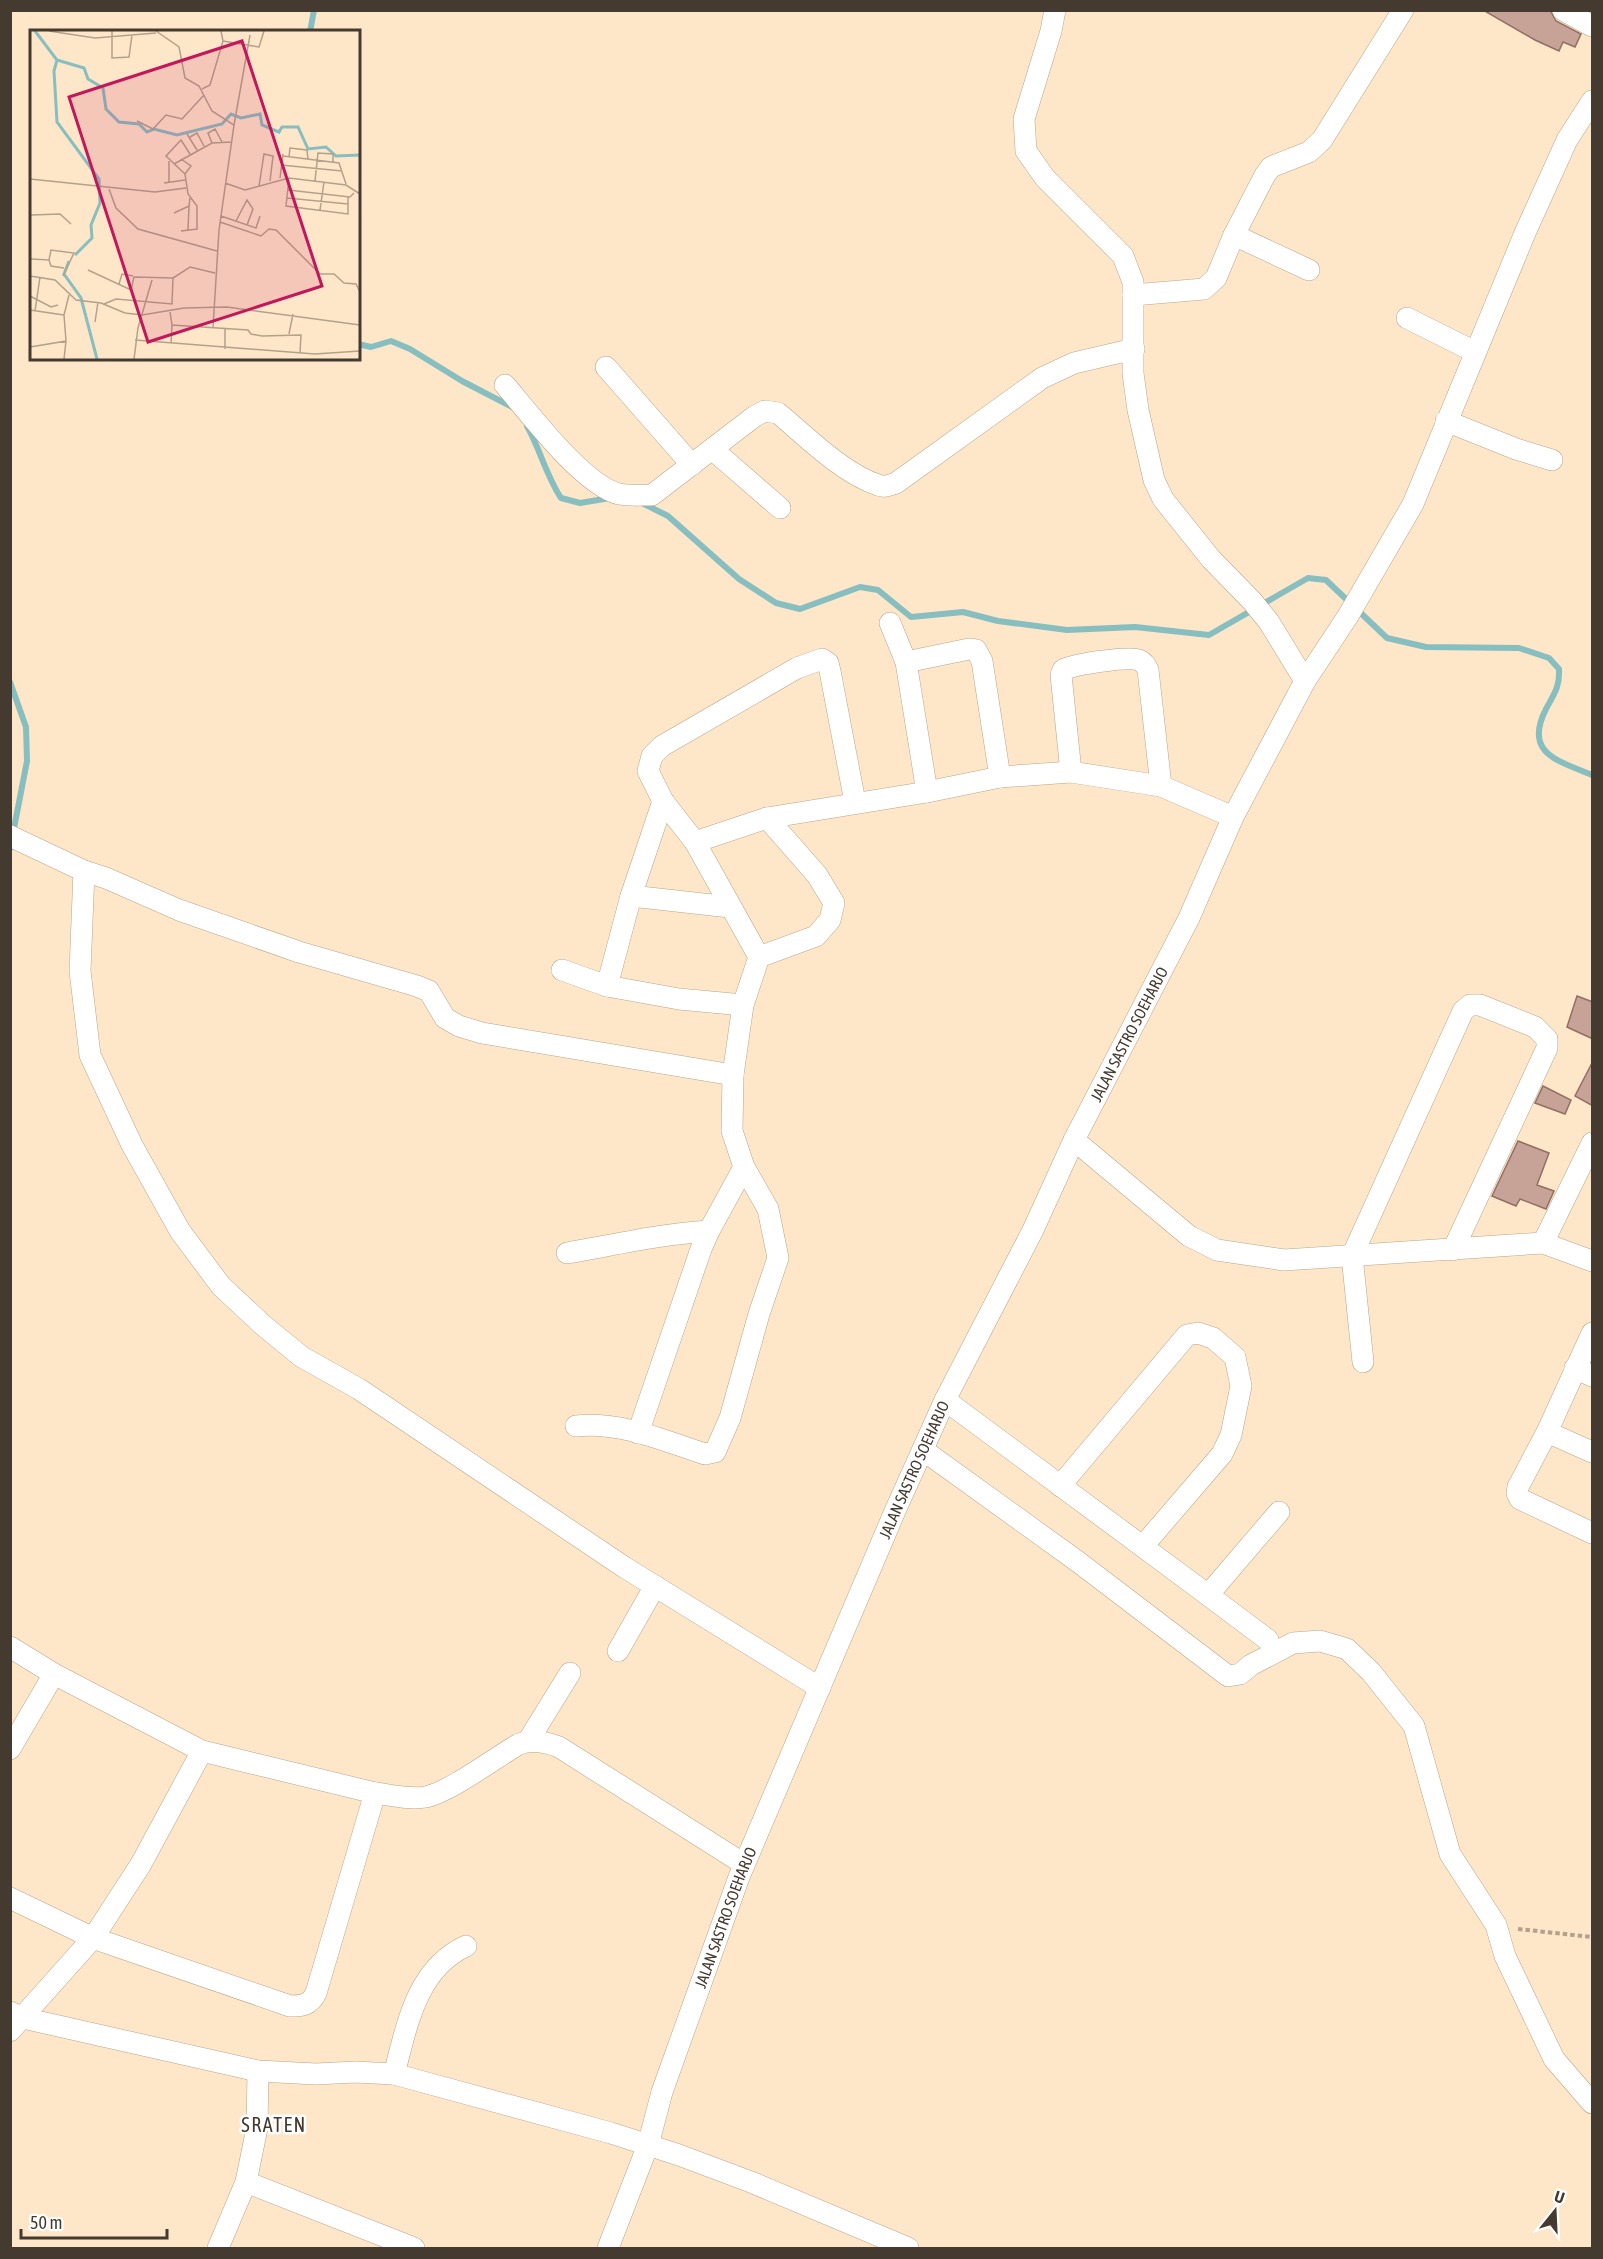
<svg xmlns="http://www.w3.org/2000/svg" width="1603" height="2259" viewBox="0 0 1603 2259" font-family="'Asap Condensed',sans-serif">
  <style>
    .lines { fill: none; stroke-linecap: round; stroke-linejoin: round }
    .stream { stroke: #87bec0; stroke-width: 6 }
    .building { fill: #c7a397; stroke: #916f65; stroke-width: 1.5 }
    .minor-casing { stroke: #bba58a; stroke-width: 22 }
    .path { stroke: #b4a18b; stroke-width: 4; stroke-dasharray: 4.5 3; stroke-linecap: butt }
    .minor { stroke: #fff; stroke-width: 21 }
    .labels { text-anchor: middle; stroke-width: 5; stroke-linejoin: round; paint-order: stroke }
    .street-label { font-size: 16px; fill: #443a2f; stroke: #fff }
    .quarter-label { font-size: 20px; letter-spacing: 1.5px; fill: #443a2f; stroke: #fff }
    .inset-river { fill: none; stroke: #87bec0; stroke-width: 3 }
    .inset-road { fill: none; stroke: #b4a18b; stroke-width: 1.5 }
    .view { fill: #c2185b; fill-opacity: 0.15; stroke: #c2185b; stroke-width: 3 }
    .inset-edge { fill: none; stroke: #443a2f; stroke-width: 3 }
  </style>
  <rect width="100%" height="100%" fill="#fee6c9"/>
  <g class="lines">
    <g class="stream">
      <path d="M310,32L314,10"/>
      <path d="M358,344L371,347L391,341L410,349L462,381L514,408"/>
      <path d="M527,426C540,449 546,475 561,498L580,503L610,498"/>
      <path d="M640,502L668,516L739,579L776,603L800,609L860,587L878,590L911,617L963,612L998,621L1067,630L1135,627L1209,635L1308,578L1326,580L1387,638L1426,647L1519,648L1549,658L1559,669C1560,687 1554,694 1546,709C1523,754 1559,761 1592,775"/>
      <path d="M10,682L26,727L27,761L10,849"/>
    </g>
  </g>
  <g class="building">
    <path d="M1483,10H1550L1556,21L1581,34L1575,47L1563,42L1559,51L1535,40Z"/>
    <path d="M1577,996L1593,1002V1039L1567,1027Z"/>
    <path d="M1593,1061V1106L1575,1096Z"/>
    <path d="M1543,1086L1571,1100L1565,1114L1535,1103Z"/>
    <path d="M1518,1141L1549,1153L1537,1185L1554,1191L1546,1209L1520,1199L1516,1206L1492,1196Z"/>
  </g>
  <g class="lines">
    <defs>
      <g id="minor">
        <path d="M1563,10L1592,26"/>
        <path d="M1234,235L1309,270"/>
        <path d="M1133,295L1204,289L1216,278L1234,235L1265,175L1271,167L1309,152L1322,140L1403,10"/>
        <path d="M1407,318L1475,352"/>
        <path d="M606,367L692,465"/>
        <path d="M505,385C529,413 584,486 619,494C629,496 641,495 652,495L755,416L765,411L778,413C807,437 842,473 878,485C884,488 890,485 896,483L1042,378L1074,363L1134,349"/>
        <path d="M1446,421L1516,449L1552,460"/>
        <path d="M712,449L780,508"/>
        <path d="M890,623L906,662L927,792"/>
        <path d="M906,662L969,649L976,650L982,661L1000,777"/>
        <path d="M1305,681L1348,616L1413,504L1525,233L1567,140L1592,101"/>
        <path d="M1071,772L1061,675L1063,670C1074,664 1128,656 1139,660C1144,662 1146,666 1148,670L1161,786"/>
        <path d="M10,836L84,871L106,878L179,910L299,952L417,986L429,991L445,1018L459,1026L482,1033L733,1075"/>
        <path d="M695,842L767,818L927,792L1000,777L1071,772L1161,786L1233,817"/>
        <path d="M84,871L80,971L90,1055L132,1145L180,1231L221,1286L264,1326L302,1357L359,1389L624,1567L820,1688"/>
        <path d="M631,896L730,907"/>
        <path d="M759,957L816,936L830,920L834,903L817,875L767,818"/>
        <path d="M562,970L607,986L679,999L743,1005"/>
        <path d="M607,986L631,896L663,801"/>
        <path d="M1074,1140L1189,1236L1217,1250L1284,1260L1543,1243L1592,1261"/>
        <path d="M1543,1243L1592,1143"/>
        <path d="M567,1253C614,1245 661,1234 709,1231L744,1167"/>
        <path d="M1592,1333L1547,1432L1518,1487L1517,1493L1520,1499L1592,1533"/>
        <path d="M1363,1362L1352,1256L1463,1011L1470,1005H1480L1535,1027L1547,1039V1048L1453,1250"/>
        <path d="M1575,1368L1592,1376"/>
        <path d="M945,1400L1208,1595L1279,1512"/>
        <path d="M576,1426C620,1421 664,1441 705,1454L715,1452L730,1418L759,1314L778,1258L768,1209L744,1167L732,1131L733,1075L743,1005L759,957L695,842L663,801L648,771L652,756L662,746L797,668L822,659L828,663L830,671L855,802"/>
        <path d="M1547,1432L1592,1452"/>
        <path d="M638,1433L701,1249L709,1231"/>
        <path d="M923,1450L1077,1561L1228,1676L1240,1674L1251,1665L1293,1643L1320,1641L1347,1649L1371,1672L1414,1726L1450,1854L1496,1925L1505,1956L1554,2059L1592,2103"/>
        <path d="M1060,1486L1187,1335L1198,1333L1213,1338L1235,1357L1241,1386L1231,1435L1222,1454L1143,1546"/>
        <path d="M1208,1595L1268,1640"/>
        <path d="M10,1647L54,1674"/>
        <path d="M618,1651L655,1586"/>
        <path d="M528,1741L570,1673"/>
        <path d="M10,1749L54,1674L202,1751L375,1793L316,1993C310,2005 303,2006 290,2006L93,1938L10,1898"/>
        <path d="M375,1793C391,1795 410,1800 426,1797C451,1791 495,1758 519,1744C533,1739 546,1742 559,1747L744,1864"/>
        <path d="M10,2012L23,2018L258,2071L316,2074L355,2072L394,2074L611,2133L679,2155L751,2182L908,2248"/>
        <path d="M10,2031L93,1938L141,1864L202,1751"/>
        <path d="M258,2071L257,2128L246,2182L414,2248"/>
        <path d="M394,2074C407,2026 416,1969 466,1946"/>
        <path d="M218,2248L246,2182"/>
        <path id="s1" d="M608,2248L648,2145L662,2092L739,1877L895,1511L945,1400L1033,1230L1074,1140L1189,918L1233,817L1305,681L1269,622L1252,601L1211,559L1163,499L1154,480L1138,410L1133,373V282L1123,256L1045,178L1026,151L1024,119L1051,31L1055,10"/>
      </g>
    </defs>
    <use href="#minor" class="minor-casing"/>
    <path class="path" d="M1518,1929L1592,1937"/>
    <use href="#minor" class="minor"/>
  </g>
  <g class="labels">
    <g class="street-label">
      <text dy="6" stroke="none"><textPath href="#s1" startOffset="1323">JALAN SASTRO SOEHARJO</textPath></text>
      <text dy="6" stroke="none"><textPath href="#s1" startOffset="837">JALAN SASTRO SOEHARJO</textPath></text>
      <text dy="6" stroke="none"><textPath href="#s1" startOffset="351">JALAN SASTRO SOEHARJO</textPath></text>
    </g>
    <g class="quarter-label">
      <text x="274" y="2132">SRATEN</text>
    </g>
  </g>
  <g transform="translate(30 30)">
    <rect width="330" height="330" fill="#fee6c9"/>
    <path class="inset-river" d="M5,1L27,30L24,41L27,92L69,149L70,173L61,195L62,208L45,225M27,30L54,38L58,49L73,58L76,79L89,92L109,94L117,102L124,99L147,105L192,94L201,84L211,88L230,84L232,95L249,102L252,97H268L278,119L296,117L306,126L330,125M39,231L34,244L51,268L67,329"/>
    <path class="inset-road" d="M19,1L65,8L126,3M82,1V28L99,27L102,5M126,1L149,17L155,48L169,56L182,81L204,95L189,200L183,298M191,1L193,11L229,17L234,1M172,59L180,55L193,11M107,91L123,99L136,85L152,89L174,65M204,95L220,5M157,104L167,120M160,107L167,103L174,116M182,113L178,103L185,99L192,112M253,126L309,133L316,154M259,127L260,118L277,120L278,130M151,129L161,136L155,144M139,131V153M144,134L182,113L201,112M251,135L312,141M250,148L253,124M259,148L256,176L318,184V166M0,149L125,162L156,158M285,151L288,123L303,124V132M134,153L155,150M195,153L215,160L259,148L316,155L330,164M229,156L234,124L243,126L240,151M79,159L86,178L108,199L187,221M258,160L320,167L324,163M0,166V199M257,168L318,174M290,180L294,152M144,183L159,176L160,168M1,185L30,184L41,194M191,186L226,198L230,186M206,191L217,170L223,179L217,195M190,192L231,206L239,199L246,200L290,244H304L314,253L326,254L330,262M0,200V219M158,200L159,176M151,201L167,199V176L158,164L155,144L136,126L151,110L160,124M1,229L19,230L21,220L44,223L33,246M19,230L21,236L34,238M58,240L101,260L104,247L143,248L142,274L86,269L74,274M0,246L25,250L46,270L71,273L95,283L112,285L154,278L197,277L330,295M143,248L160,237L185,243M89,254L92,244L103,246M0,266L21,277L28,275M0,280L34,285M5,281L10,247M140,282L142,295L218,300L221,304L232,306L271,305L270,323M65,292L68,272M259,304L263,284M105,310L285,324L330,321M141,314L142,295M0,317L36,311L34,285L39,265M195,319V298M34,329L36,311M104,329L108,298L122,250"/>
    <path class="view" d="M212,11L292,256L118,312L39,67Z"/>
    <rect width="330" height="330" class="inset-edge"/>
  </g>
  <rect width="1603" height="2259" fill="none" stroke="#443a2f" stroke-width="24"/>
  <g transform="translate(1555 2211) rotate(18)" stroke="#ffffff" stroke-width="4.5" paint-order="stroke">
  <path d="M0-4.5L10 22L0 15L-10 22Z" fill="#443a2f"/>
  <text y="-9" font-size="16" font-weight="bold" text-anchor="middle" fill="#443a2f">U</text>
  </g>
  <path d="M21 2229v9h146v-9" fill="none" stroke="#443a2f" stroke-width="3"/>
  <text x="30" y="2229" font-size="18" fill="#443a2f" stroke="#ffffff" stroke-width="4.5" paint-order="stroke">50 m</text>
</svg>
